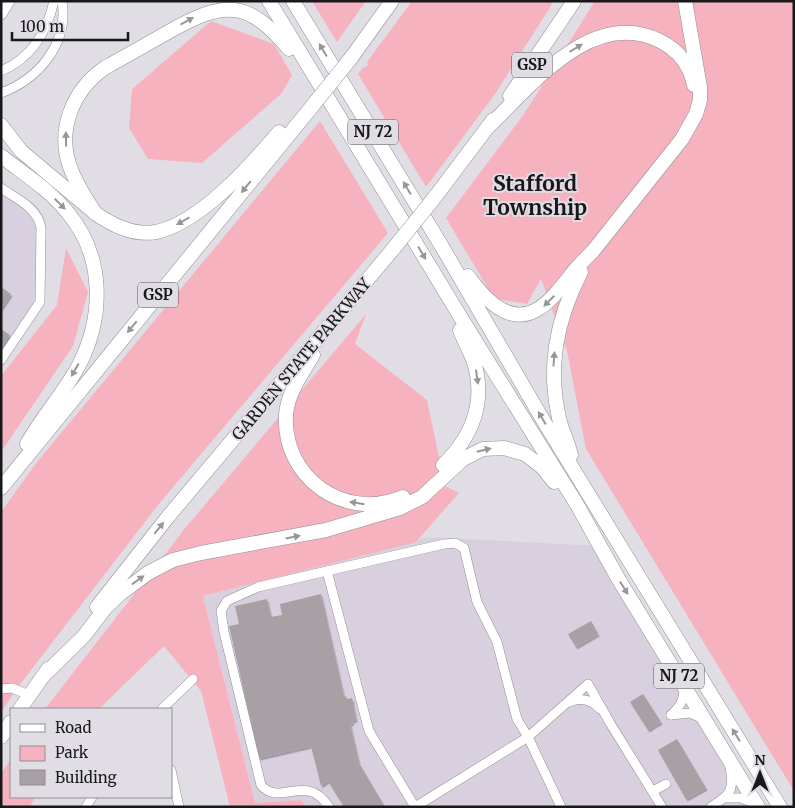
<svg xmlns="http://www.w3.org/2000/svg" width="795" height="808" viewBox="0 0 795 808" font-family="Merriweather,serif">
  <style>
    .built { fill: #d8d0df }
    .green { fill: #f6b3bf }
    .building { fill: #a8a0a5; filter: url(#shadow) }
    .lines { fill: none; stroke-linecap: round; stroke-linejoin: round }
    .minor-casing { stroke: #928e95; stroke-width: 10 }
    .major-casing { stroke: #928e95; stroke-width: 12 }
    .highway-casing { stroke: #928e95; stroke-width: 15 }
    .minor { stroke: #fff; stroke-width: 9 }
    .major { stroke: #fff; stroke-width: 11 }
    .highway { stroke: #fff; stroke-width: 14 }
    .highway-bridge-casing { stroke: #928e95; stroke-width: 15; stroke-linecap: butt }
    .highway-bridge { stroke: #fff; stroke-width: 14 }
    .oneway { fill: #979798 }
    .labels { text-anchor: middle; stroke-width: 4; stroke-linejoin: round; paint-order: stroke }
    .shield { fill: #e1dde5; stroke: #545257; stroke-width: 1 }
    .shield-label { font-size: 15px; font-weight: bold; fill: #18171a }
    .street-label { font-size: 16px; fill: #18171a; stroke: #e1dde5 }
    .district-label { font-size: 21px; font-weight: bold; fill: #18171a; stroke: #e1dde5 }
  </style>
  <defs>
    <filter id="shadow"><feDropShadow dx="1.5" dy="2.5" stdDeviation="0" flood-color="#0004"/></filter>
  </defs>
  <rect width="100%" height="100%" fill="#e1dde5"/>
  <g class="built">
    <path d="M1,182L37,206L45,218L46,228L40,302L1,360Z"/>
    <path d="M425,537L600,546L758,807H306L301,800L255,803L203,596Z"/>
  </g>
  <g class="green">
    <path d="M312,1H366L337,42Z"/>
    <path d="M412,1H554L495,94L426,187L358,74L363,68L368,65L367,62Z"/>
    <path d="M595,1H794V791L586,449L567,351L541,279L527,304L497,299L493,297L446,218L524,114Z"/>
    <path d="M211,21L274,44L292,75L282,93L202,163L148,159L129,128L132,89Z"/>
    <path d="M320,121L388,233L158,505L18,687L1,712V512L37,462Z"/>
    <path d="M66,248L88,292L73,346L1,452V376L57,305Z"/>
    <path d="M366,314L355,344L427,400L445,486L459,493L416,542L203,596L255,803L301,800L306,807H230L201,691L164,646L99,709H45L186,527Z"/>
    <path d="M11,759V797H35L30,807H1V774Z"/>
  </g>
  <g class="building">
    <path d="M1,287L11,294L1,309Z"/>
    <path d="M1,329L10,335L1,347Z"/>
    <path d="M321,594L344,697L346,696L347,699L352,698L356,720L352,721L353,723L350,724L359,763L385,807H344L328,781L321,786L311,746L259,758L229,626L239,624L235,606L267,599L271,617L282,615L280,604Z"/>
    <path d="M591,621L598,634L576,647L568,634Z"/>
    <path d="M643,694L661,722L648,730L630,702Z"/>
    <path d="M677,739L706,788L686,799L658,750Z"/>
  </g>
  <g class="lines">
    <defs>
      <g id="minor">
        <path d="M1,71C32,58 47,32 54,1"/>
        <path d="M1,93C39,79 69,43 62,1"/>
        <path d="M1,188C17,199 38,208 41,228L40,302L1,360"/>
        <path d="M455,543L464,548L477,602L497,642L517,719L528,737L415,807L369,731L327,571L444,544Z"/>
        <path d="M327,571L258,587L227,601L221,611L224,632L261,785C280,808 306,771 329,807"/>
        <path d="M1,689L12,688L29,695"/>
        <path d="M569,702C581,697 591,699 600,709"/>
        <path d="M162,709L193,679"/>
        <path d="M671,715L690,713L701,718"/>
        <path d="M671,715C681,706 684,700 684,687"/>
        <path d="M171,770L179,807"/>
        <path d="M653,791L666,784"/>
        <path d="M725,798H741L756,804"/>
        <path d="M86,807L92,797"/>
        <path d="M561,807L528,737L588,684L610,723L662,807"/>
        <path d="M711,807C730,795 735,790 730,767"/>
      </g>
      <path id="major" d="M1,14L9,1"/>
      <g id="highway">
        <path d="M269,1L469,331L576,503L619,580L758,807"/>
        <path d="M293,1L441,245L543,420L780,807"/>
        <path d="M351,58L392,1"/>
        <path d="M510,96L574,1"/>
        <path d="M1,125L21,151L95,213C112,225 134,236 156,232C200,223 251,165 279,132"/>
        <path d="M488,127C531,86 592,7 660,41C678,50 690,65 694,85"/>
        <path d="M1,156C24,174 50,190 68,213C105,257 104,318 78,367C63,394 42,417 27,444"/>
        <path d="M435,197L493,120"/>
        <path d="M95,213C87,200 78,187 72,172C55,132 72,90 106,67C128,55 149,43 170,31C225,0 248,0 289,49"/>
        <path d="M468,276C475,285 482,295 491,302C528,334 552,299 574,271C580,264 586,258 593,251L682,139L696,114L700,100V87L685,1"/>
        <path d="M313,355C302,374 288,392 286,414C282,478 345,522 403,497"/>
        <path d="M571,455C568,442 562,431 559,418C547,367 557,318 581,272"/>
        <path d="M443,465C472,437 486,402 474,362C470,351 464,341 460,330"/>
        <path d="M1,488L310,109"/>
        <path d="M97,607L167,518L394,248"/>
        <path d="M43,676L84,636L106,607L120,594L148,573L173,560L201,553L326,530L400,508L422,497L463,459L483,449L504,448L525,454L542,467L554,482"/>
        <path d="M20,709L48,669"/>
        <path d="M1,737L11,722"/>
      </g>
    </defs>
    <use href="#minor" class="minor-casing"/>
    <use href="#major" class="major-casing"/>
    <use href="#highway" class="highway-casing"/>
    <use href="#minor" class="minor"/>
    <use href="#major" class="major"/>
    <use href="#highway" class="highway"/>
    <defs>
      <g id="highway-bridge">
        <path d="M310,109L351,58"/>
        <path d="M394,248L435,197"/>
      </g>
    </defs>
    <use href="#highway-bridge" class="highway-bridge-casing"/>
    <use href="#highway-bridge" class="highway-bridge"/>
  </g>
  <defs><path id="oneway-solid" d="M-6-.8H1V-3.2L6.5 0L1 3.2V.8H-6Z" transform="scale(1.25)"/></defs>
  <g class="oneway">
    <use href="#oneway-solid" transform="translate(187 21) rotate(-29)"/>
    <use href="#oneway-solid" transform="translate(576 48) rotate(-31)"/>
    <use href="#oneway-solid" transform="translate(323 50) rotate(-121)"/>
    <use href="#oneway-solid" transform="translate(66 139) rotate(-91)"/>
    <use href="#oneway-solid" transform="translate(246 187) rotate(129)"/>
    <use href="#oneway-solid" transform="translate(407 188) rotate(-121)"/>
    <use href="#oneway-solid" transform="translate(60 204) rotate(45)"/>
    <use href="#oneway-solid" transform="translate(183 221) rotate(150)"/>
    <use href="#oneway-solid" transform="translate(422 253) rotate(59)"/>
    <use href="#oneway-solid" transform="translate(549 301) rotate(135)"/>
    <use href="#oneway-solid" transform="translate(132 327) rotate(129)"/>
    <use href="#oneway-solid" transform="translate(554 359) rotate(-86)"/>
    <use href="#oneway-solid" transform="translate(75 370) rotate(119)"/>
    <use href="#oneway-solid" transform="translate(477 377) rotate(82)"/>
    <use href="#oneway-solid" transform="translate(542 418) rotate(-121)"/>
    <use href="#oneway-solid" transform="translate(484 450) rotate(-13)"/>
    <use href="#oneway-solid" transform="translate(357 503) rotate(-171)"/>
    <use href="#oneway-solid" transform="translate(159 528) rotate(-51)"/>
    <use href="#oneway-solid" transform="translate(293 537) rotate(-11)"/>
    <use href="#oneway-solid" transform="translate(138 580) rotate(-36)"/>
    <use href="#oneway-solid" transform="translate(624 588) rotate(58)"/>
    <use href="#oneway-solid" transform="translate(736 735) rotate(-122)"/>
  </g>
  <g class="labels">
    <g class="shield">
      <rect x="512" y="52.5" width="40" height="25" rx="4"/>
      <rect x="348" y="119.5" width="50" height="25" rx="4"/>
      <rect x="138" y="282.5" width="40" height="25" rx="4"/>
      <rect x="654" y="663.5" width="50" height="25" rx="4"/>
    </g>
    <g class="shield-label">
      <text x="532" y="70">GSP</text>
      <text x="373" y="137">NJ 72</text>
      <text x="158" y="300">GSP</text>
      <text x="679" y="681">NJ 72</text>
    </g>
    <g class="street-label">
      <text transform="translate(301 359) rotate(-50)" y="6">GARDEN STATE PARKWAY</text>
    </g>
    <g class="district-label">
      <text x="535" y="191">Stafford<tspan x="535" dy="24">Township</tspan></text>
    </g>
  </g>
  <rect width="795" height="808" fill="none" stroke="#18171a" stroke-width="5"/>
  <rect x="10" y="708" width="162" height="90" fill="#e1dde5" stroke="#918e94"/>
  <rect x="20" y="724" width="25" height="8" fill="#ffffff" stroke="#918e94"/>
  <text x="55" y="733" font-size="15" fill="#18171a">Road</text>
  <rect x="20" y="746" width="25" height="15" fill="#f6b3bf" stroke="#918e94"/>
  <text x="55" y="758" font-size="15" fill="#18171a">Park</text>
  <rect x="20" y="770" width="25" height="15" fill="#a8a0a5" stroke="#918e94"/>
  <text x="55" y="783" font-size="15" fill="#18171a">Building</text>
  <g transform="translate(760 773)" stroke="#e1dde5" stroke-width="4" paint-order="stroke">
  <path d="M0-4L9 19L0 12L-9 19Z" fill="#18171a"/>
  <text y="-8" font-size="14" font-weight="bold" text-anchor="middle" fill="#18171a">N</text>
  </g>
  <path d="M12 32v8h116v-8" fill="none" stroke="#18171a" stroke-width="2.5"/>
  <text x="20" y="32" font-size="15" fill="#18171a" stroke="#e1dde5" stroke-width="4" paint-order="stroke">100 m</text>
</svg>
